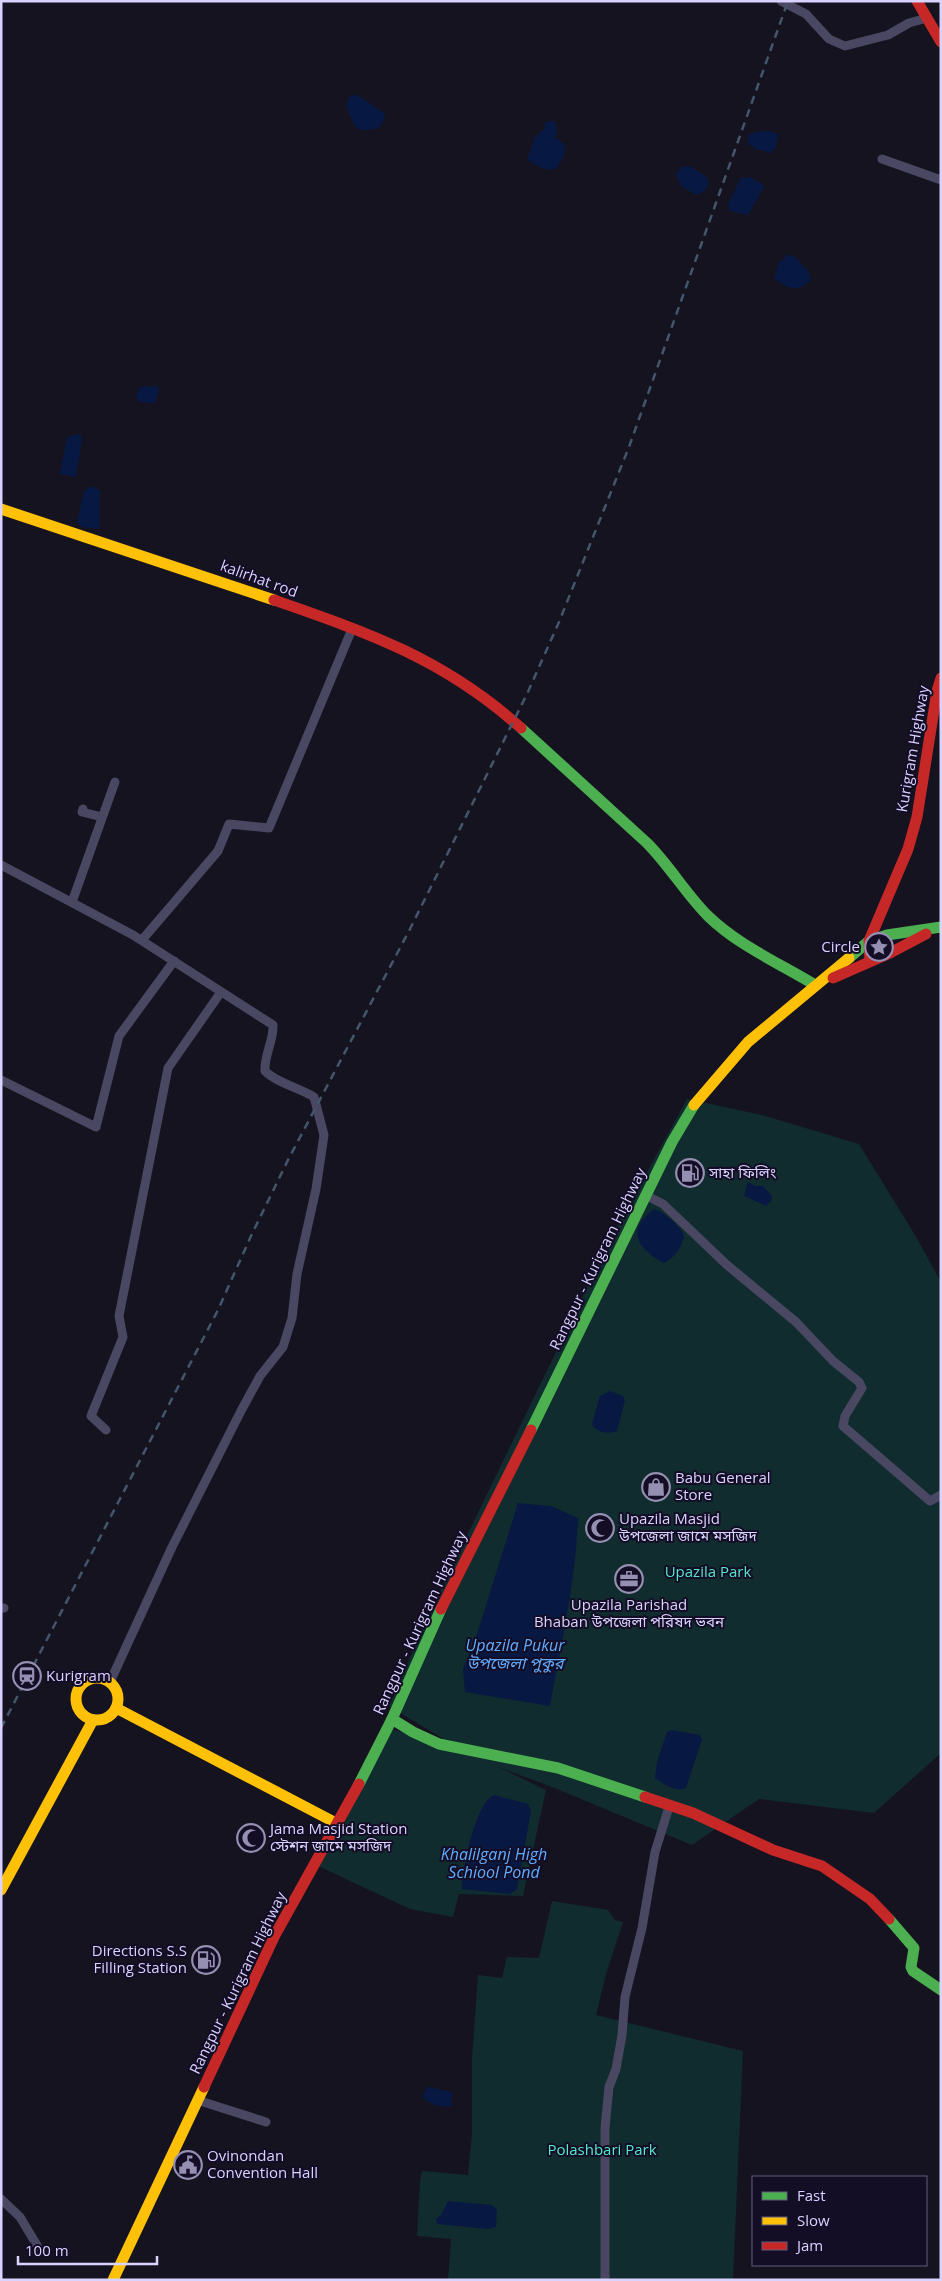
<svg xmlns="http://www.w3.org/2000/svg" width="942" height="2281" viewBox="0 0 942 2281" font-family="'Open Sans','Noto Sans Bengali',sans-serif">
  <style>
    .green { fill: #102c2e }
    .water { fill: #071943 }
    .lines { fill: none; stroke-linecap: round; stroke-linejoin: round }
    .street { stroke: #494761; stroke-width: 9 }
    .fast { stroke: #4caf50; stroke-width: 11 }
    .slow { stroke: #ffc107; stroke-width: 11 }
    .jam { stroke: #c62828; stroke-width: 11 }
    .rail { stroke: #43566b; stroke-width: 2.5; stroke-dasharray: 8 6; stroke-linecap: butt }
    .labels { text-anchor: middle; stroke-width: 4; stroke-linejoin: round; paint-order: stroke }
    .street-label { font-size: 15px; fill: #dad2ff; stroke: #130d26 }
    .poi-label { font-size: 15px; fill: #dad2ff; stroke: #130d26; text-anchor: start }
    .park-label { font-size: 15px; fill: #54e9cc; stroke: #130d26 }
    .water-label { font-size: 16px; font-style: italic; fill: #60acff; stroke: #130d26 }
  </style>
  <rect width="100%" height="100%" fill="#161320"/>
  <g class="green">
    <path d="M687,1099L762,1115L859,1144L915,1235L941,1282V1753L874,1813L759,1799L692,1845L552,1787L498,1767L546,1790L523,1896L459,1894L453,1917L410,1909L318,1866L382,1726L465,1752L389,1706L430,1612L613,1234Z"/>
    <path d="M552,1901L608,1910L615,1920L623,1922L606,1974L596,2015L743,2051L733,2280H448L451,2239L417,2236L420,2182L422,2171L468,2175L472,2133V2059L478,1975L502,1978L507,1957L539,1958Z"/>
  </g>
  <g class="water">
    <path d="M357,95L384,113L385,118L380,127C354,136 355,126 346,105L349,97Z"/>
    <path d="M555,121L557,134L555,137L565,145L564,156L556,169C545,171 536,166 527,159L535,137L544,129L545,122Z"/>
    <path d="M760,131L773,132L778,135L776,147L771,153L754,148L748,143V135Z"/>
    <path d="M689,166L706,176L709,183L705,191L696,195L682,187L676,175L681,167Z"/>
    <path d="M749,177L761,183L764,187L748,215L730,211L728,204L741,178Z"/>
    <path d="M788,255L796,257C801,266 810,269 811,280C799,293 787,289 774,278L779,263Z"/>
    <path d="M153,386L159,388L156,403L139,402L136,396L140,387Z"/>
    <path d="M80,434L82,439L76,477L60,474L67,437Z"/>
    <path d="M93,486L100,491V529L81,527L77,522L84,491Z"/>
    <path d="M748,1182L755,1186H763L771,1195L772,1200L766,1206L744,1196Z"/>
    <path d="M654,1209C665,1213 680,1225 684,1236C683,1246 672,1261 663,1263C636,1247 626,1230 654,1209Z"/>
    <path d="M610,1391L623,1396L625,1400L617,1431C609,1434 596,1433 592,1424L600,1396Z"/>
    <path d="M518,1503L551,1506L578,1518C576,1582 561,1643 550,1706L465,1692L463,1669L478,1631Z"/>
    <path d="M671,1730L700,1735L702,1740L686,1788C675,1792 664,1785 655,1778L657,1762L667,1732Z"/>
    <path d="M494,1795L528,1804L531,1811L517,1889L510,1894L462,1889C461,1871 476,1801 494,1795Z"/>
    <path d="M428,2087L452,2092V2106C442,2108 428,2105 422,2096Z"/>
    <path d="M448,2201L492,2205L497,2210L496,2227L489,2229L437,2224L436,2219L441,2215Z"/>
  </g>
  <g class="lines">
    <g class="street">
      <path d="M781,1L806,14L829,39L845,46L888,35L909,23L927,18"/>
      <path d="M882,159L941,180"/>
      <path d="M83,809L82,812L102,817"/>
      <path d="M1,865L133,935L273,1025C274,1040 264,1055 265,1071C275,1082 300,1088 314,1097L324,1135L316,1189L297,1274L292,1318L283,1347L260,1376L242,1409L172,1547L110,1682"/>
      <path d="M72,902L115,782"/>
      <path d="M142,940L218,851L229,824L269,828L352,629"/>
      <path d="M1,1080L96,1127L119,1036L174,961"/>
      <path d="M645,1195L663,1204L727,1265L796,1322L833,1361L859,1382L862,1388L845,1416L843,1426L930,1501L941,1495"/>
      <path d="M106,1430L91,1416L123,1337L119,1316L168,1068L221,992"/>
      <path d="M1,1608H4"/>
      <path d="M197,2100L266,2122"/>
      <path d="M1,2199L20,2217L38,2247"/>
      <path d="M605,2280V2128L609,2087L616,2069L622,2035L625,1997L642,1928L655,1852L669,1807"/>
    </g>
    <g class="fast">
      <path d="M521,728L647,843C669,865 686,894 708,916C739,946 779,963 815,985"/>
      <path d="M849,958L869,941L887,935L941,927"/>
      <path d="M531,1430L672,1142L694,1105"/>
      <path d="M392,1719L413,1732L439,1744L558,1768L645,1797"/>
      <path d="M359,1784L392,1719L441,1609"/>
      <path d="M889,1919L914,1948L911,1967L913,1971L941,1990"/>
    </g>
    <g class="slow">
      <path d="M1,509L274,600"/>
      <path d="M694,1105L748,1042L849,958"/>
      <circle cx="97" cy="1699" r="21"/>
      <path d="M116,1708L338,1824"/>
      <path d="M1,1890L93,1720"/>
      <path d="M113,2280L204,2087"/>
    </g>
    <g class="jam">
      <path d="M917,1L941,42"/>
      <path d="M274,600C369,633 444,659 521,728"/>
      <path d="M870,961L869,941L908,849L917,817L937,691L941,678"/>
      <path d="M833,978L890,953L926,934"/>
      <path d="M441,1609L531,1430"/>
      <path d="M645,1797L693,1813L773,1850L822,1866L870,1899L889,1919"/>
      <path d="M204,2087L275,1935L359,1784"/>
    </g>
    <path class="rail" d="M1,1728L218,1310L251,1236L288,1160L410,929L527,694L559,622L629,447L788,1"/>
  </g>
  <defs>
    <symbol id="sight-ring" viewBox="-11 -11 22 22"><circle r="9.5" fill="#130d26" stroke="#958fb1" stroke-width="1.5"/><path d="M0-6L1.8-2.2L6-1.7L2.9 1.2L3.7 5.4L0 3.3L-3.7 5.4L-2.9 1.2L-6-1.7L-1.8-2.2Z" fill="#958fb1"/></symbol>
    <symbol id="fuel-ring" viewBox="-11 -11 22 22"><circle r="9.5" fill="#130d26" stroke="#958fb1" stroke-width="1.5"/><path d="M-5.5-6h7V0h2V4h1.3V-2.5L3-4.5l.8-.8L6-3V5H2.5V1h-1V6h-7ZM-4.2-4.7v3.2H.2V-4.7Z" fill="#958fb1"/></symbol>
    <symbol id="shop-ring" viewBox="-11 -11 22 22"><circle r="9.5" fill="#130d26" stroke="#958fb1" stroke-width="1.5"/><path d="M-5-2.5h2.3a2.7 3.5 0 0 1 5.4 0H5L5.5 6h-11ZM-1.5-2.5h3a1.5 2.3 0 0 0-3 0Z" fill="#958fb1"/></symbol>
    <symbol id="mosque-ring" viewBox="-11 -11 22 22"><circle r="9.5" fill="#130d26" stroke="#958fb1" stroke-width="1.5"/><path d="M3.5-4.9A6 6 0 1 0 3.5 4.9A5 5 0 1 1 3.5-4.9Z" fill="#958fb1"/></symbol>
    <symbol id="office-ring" viewBox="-11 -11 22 22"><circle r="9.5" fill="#130d26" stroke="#958fb1" stroke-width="1.5"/><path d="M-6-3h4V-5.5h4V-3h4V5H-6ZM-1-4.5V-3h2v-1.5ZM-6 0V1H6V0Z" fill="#958fb1"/></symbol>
    <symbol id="station-ring" viewBox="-11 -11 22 22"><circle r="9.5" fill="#130d26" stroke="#958fb1" stroke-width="1.5"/><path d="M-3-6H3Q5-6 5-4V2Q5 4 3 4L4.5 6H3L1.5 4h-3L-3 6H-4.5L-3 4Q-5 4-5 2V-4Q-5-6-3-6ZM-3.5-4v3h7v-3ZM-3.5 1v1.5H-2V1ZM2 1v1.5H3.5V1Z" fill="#958fb1"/></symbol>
    <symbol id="civic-ring" viewBox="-11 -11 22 22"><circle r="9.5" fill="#130d26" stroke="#958fb1" stroke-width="1.5"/><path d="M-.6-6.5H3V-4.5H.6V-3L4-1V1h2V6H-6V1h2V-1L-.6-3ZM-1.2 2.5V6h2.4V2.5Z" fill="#958fb1"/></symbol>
  </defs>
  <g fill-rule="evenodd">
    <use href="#sight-ring" x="863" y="931" width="32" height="32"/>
    <use href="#fuel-ring" x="674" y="1157" width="32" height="32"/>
    <use href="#shop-ring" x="640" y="1471" width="32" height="32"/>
    <use href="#mosque-ring" x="584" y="1512" width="32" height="32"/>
    <use href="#office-ring" x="613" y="1563" width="32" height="32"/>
    <use href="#station-ring" x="11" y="1660" width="32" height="32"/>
    <use href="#mosque-ring" x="235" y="1822" width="32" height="32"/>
    <use href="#fuel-ring" x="190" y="1944" width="32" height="32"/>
    <use href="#civic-ring" x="172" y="2149" width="32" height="32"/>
  </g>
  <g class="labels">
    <g class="street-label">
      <text transform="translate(259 579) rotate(20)" y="5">kalirhat rod</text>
      <text transform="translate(913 749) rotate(-80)" y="5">Kurigram Highway</text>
      <text transform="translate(598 1259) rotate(-64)" y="5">Rangpur - Kurigram Highway</text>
      <text transform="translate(420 1623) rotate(-65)" y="5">Rangpur - Kurigram Highway</text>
      <text transform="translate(238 1983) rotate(-64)" y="5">Rangpur - Kurigram Highway</text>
    </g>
    <g class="poi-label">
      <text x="860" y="952" text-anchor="end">Circle</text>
      <text x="709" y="1178">সাহা ফিলিং</text>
      <text x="675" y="1483">Babu General<tspan x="675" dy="17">Store</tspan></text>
      <text x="619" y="1524">Upazila Masjid<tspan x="619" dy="17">উপজেলা জামে মসজিদ</tspan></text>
      <text x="629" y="1610" text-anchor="middle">Upazila Parishad<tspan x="629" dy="17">Bhaban উপজেলা পরিষদ ভবন</tspan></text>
      <text x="46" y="1681">Kurigram</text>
      <text x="270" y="1834">Jama Masjid Station<tspan x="270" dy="17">স্টেশন জামে মসজিদ</tspan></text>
      <text x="187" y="1956" text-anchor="end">Directions S.S<tspan x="187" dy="17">Filling Station</tspan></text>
      <text x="207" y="2161">Ovinondan<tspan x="207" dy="17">Convention Hall</tspan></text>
    </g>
    <g class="park-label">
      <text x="708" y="1577">Upazila Park</text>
      <text x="602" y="2155">Polashbari Park</text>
    </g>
    <g class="water-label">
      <text x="515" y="1651">Upazila Pukur<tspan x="515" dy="18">উপজেলা পুকুর</tspan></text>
      <text x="494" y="1860">Khalilganj High<tspan x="494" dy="18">Schiool Pond</tspan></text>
    </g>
  </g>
  <rect width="942" height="2281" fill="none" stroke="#dad2ff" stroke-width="5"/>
  <rect x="752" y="2176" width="175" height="90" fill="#130d26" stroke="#635c7d"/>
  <rect x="762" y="2192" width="25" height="8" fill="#4caf50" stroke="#635c7d"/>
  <text x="797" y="2201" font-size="15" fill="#dad2ff">Fast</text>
  <rect x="762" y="2217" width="25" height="8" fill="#ffc107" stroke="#635c7d"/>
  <text x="797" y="2226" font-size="15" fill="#dad2ff">Slow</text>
  <rect x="762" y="2242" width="25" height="8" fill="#c62828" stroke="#635c7d"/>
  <text x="797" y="2251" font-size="15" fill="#dad2ff">Jam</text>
  <path d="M18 2256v8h139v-8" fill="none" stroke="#dad2ff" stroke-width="2.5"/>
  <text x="25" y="2256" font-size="15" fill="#dad2ff" stroke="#130d26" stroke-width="4" paint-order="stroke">100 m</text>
</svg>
